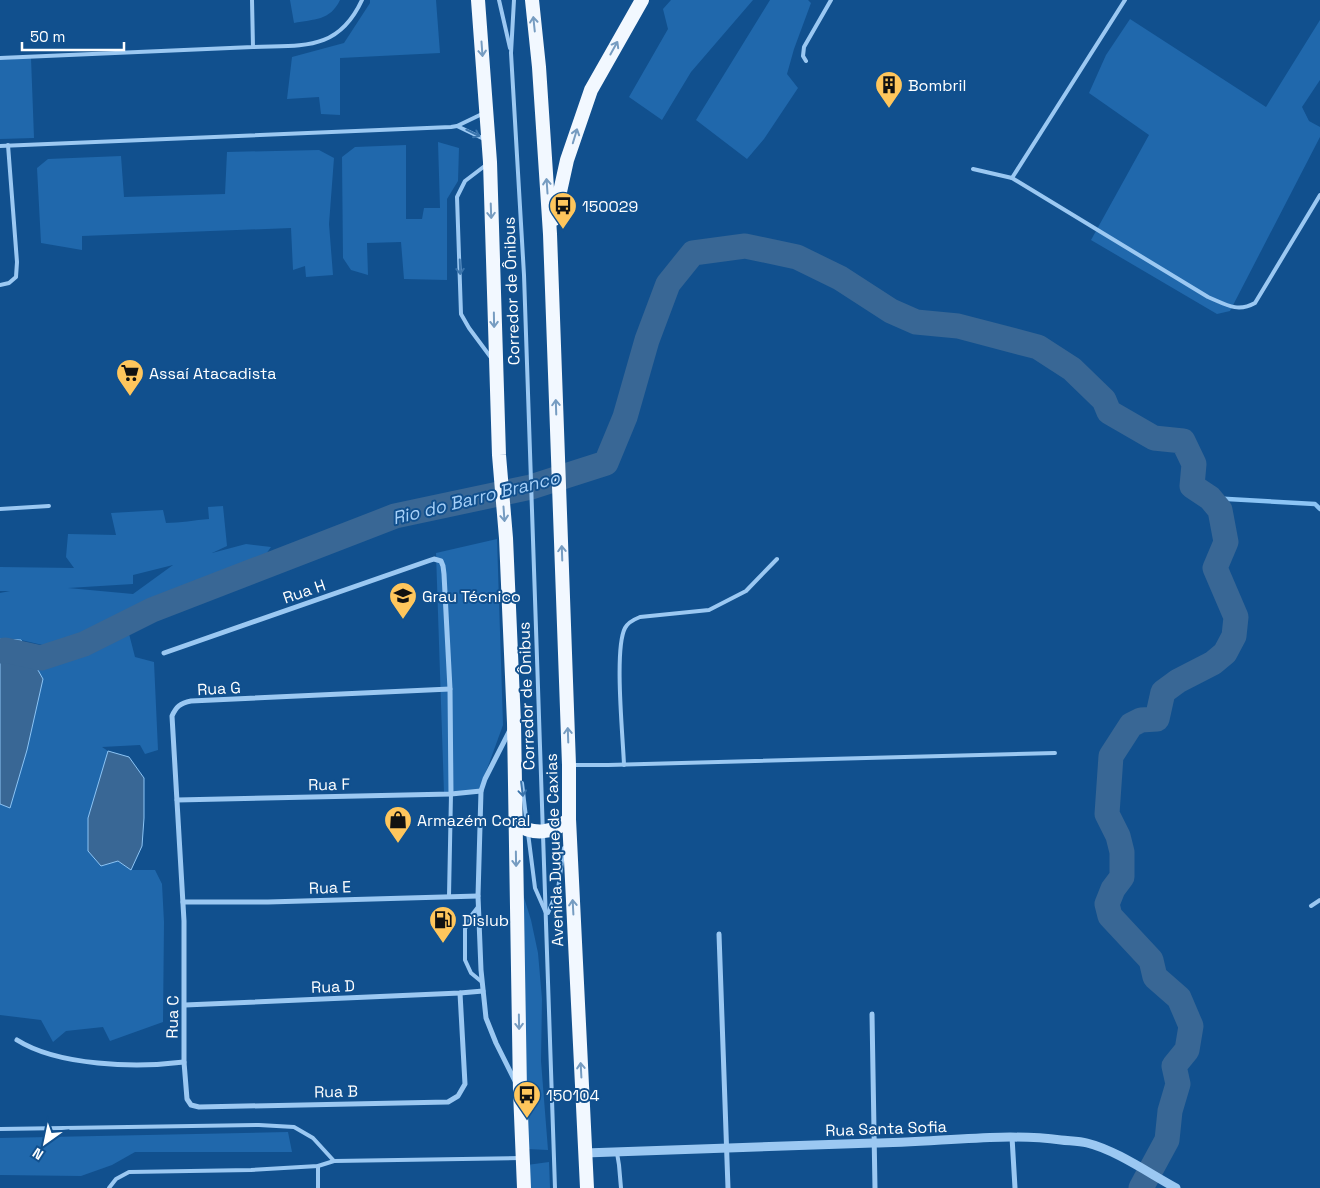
<svg xmlns="http://www.w3.org/2000/svg" width="1320" height="1188" viewBox="0 0 1320 1188" font-family="'Space Grotesk',sans-serif">
  <style>
    .green { fill: #2068ac; fill-rule: evenodd }
    .water { fill: #396795; stroke: #8cc4f5 }
    .lines { fill: none; stroke-linecap: round; stroke-linejoin: round }
    .stream { stroke: #8cc4f5; stroke-width: 4.5 }
    .river { stroke: #396795; stroke-width: 25 }
    .service { stroke: #9bc8f2; stroke-width: 4 }
    .minor { stroke: #9bc8f2; stroke-width: 5 }
    .tertiary { stroke: #9bc8f2; stroke-width: 9 }
    .trunk { stroke: #f2f8ff; stroke-width: 14 }
    .oneway { stroke: #769cc1 }
    .oneway2 { stroke: #3a74ac }
    .labels { text-anchor: middle; stroke-width: 4; stroke-linejoin: round; paint-order: stroke }
    .poi-label { font-size: 16px; fill: #fff; stroke: #11508e; text-anchor: start }
    .street-label { font-size: 16px; fill: #fff; stroke: #11508e }
    .water-label { font-size: 18px; font-style: italic; fill: #a7d1f9; stroke: #11508e }
  </style>
  <rect width="100%" height="100%" fill="#11508e"/>
  <g class="green">
    <path d="M290,0H340C330,21 314,19 294,23Z"/>
    <path d="M370,0H436L440,53L340,58V115L321,114L319,97L287,99L292,57L344,43L370,3Z"/>
    <path d="M671,0H753L691,72L662,120L629,97L668,29L663,9Z"/>
    <path d="M770,0H808L811,3L794,49L787,74L798,88L764,139L747,159L696,120Z"/>
    <path d="M1130,19L1266,107L1320,20V80L1302,107L1309,121L1320,127V137L1230,311L1217,314L1091,240L1149,135L1089,93L1106,55Z"/>
    <path d="M31,58L34,138L0,139V60Z"/>
    <path d="M438,142L459,148L458,181L447,199V280L404,279L401,242L367,243L368,275L351,270L343,258L342,157L355,147L406,145V219H422L424,208H440Z"/>
    <path d="M319,150L334,158L329,224L333,275L306,277L305,266L293,270L291,228L82,236V250L41,243L37,168L48,159L121,156L124,197L225,194L227,152Z"/>
    <path d="M223,506L227,546L212,553L246,544L271,547L261,561L47,646L21,640L0,639V593L10,591H0V567L74,568L66,557L68,534L116,535L111,513L163,510L166,523C180,523 195,520 209,519L208,507ZM173,565L133,594L68,588L133,584V575Z"/>
    <path d="M497,539L503,725L479,791L444,793L436,553Z"/>
    <path d="M128,630L135,657L154,662L158,750L145,754L140,745L102,747L108,751L103,771L101,866L118,861L131,870H155L162,884L164,922L163,1022L110,1041L103,1027L66,1031L53,1042L41,1020L0,1015V804L10,808L42,679L32,656L41,658Z"/>
    <path d="M521,888L531,920L538,953L542,999L541,1061L548,1150L527,1149Z"/>
    <path d="M288,1132L292,1152H135L112,1165L81,1176L0,1175V1138Z"/>
    <path d="M549,1162L550,1188H528L527,1165Z"/>
  </g>
  <g class="water">
    <path d="M0,639L21,640L43,679L27,750L10,808L0,804Z"/>
    <path d="M108,751L129,757L144,778V818L142,846L131,870L118,861L101,866L88,851V818Z"/>
  </g>
  <g class="lines">
    <path class="stream" d="M1210,498L1315,504L1320,509"/>
    <path class="river" d="M0,651L5,650L41,658L84,644L152,610L395,516L531,487L606,463L625,417L647,340L668,284L693,253L745,246L797,257L840,278L891,311L916,322L958,326L1038,347L1072,369L1104,400L1109,412L1154,438L1183,441L1194,464L1192,486L1210,498L1220,510L1226,542L1215,568L1236,617L1234,636L1225,653L1213,663L1178,681L1163,692L1157,719L1141,720L1131,725L1111,756L1107,814L1118,836L1122,852V877L1113,889L1107,904L1110,916L1151,960L1155,977L1179,998L1191,1026L1187,1050L1174,1066L1178,1084L1170,1111L1167,1140L1141,1188"/>
    <g class="service">
      <path d="M499,0L510,48"/>
      <path d="M514,0L511,53L524,275L555,1188"/>
      <path d="M253,47C302,45 338,52 362,0"/>
      <path d="M0,58L253,47L252,0"/>
      <path d="M806,61L803,56L804,47L831,0"/>
      <path d="M457,126L484,139"/>
      <path d="M0,146L451,127L457,126L482,114"/>
      <path d="M486,165L465,181L457,197L461,314L469,328L492,359"/>
      <path d="M973,169L1012,178L1208,297C1225,304 1237,313 1255,303L1320,195"/>
      <path d="M1012,178L1125,0"/>
      <path d="M0,285L9,283L16,277L17,262L8,145"/>
      <path d="M0,509L49,506"/>
      <path d="M573,765H608L1055,753"/>
      <path d="M624,765C623,737 614,649 625,628C628,622 635,619 640,617L709,610L746,591L777,559"/>
      <path d="M522,783L527,826"/>
      <path d="M528,833L535,888L546,913"/>
      <path d="M449,896L451,794"/>
      <path d="M1311,906L1320,900"/>
      <path d="M478,907L471,916L465,929V960L471,973L482,982"/>
      <path d="M548,913L558,889L564,848"/>
      <path d="M0,1129L259,1125L294,1127L313,1138L334,1161"/>
      <path d="M617,1153L619,1165L621,1188"/>
      <path d="M109,1188L116,1179L129,1172L251,1170L318,1166L334,1161L521,1158"/>
      <path d="M318,1188V1166"/>
    </g>
    <g class="minor">
      <path d="M164,653L428,561L434,559L441,561L443,566L444,574L450,689L451,794"/>
      <path d="M450,689L191,701C180,703 176,707 172,716L184,921V1062L187,1099L191,1105L199,1107L448,1102L458,1096L465,1084L460,993"/>
      <path d="M510,730L485,779L481,791L478,896L481,970L486,1018L496,1043L516,1083"/>
      <path d="M177,800L451,794L481,791"/>
      <path d="M183,902H268L478,896"/>
      <path d="M719,934L728,1188"/>
      <path d="M185,1005L460,993L483,991"/>
      <path d="M872,1014L875,1188"/>
      <path d="M17,1040C58,1066 136,1068 184,1062"/>
      <path d="M1012,1137L1015,1188"/>
    </g>
    <path class="tertiary" d="M585,1153L873,1143C935,1143 998,1132 1061,1140C1069,1141 1079,1141 1087,1143C1116,1150 1150,1174 1176,1188"/>
    <g class="trunk">
      <path d="M478,0L490,162L499,455L506,538L514,723L520,1091L524,1188"/>
      <path d="M532,0L539,67L550,234L569,765V819L587,1188"/>
      <path d="M554,219L567,160L591,90L642,0"/>
      <path d="M515,822C531,836 554,834 569,819"/>
    </g>
  </g>
  <defs><path id="oneway-shaft" d="M-6 0H5M1.5-3L5.5 0L1.5 3" fill="none" stroke-width="1.6" stroke-linecap="round" stroke-linejoin="round" transform="scale(1.25)"/></defs>
  <g class="oneway">
    <use href="#oneway-shaft" transform="translate(534 24) rotate(-96)"/>
    <use href="#oneway-shaft" transform="translate(614 48) rotate(-61)"/>
    <use href="#oneway-shaft" transform="translate(482 49) rotate(86)"/>
    <use href="#oneway-shaft" transform="translate(575 136) rotate(-73)"/>
    <use href="#oneway-shaft" transform="translate(547 186) rotate(-94)"/>
    <use href="#oneway-shaft" transform="translate(491 211) rotate(88)"/>
    <use href="#oneway-shaft" transform="translate(494 320) rotate(89)"/>
    <use href="#oneway-shaft" transform="translate(556 407) rotate(-92)"/>
    <use href="#oneway-shaft" transform="translate(504 514) rotate(86)"/>
    <use href="#oneway-shaft" transform="translate(562 553) rotate(-92)"/>
    <use href="#oneway-shaft" transform="translate(568 735) rotate(-92)"/>
    <use href="#oneway-shaft" transform="translate(516 859) rotate(89)"/>
    <use href="#oneway-shaft" transform="translate(573 907) rotate(-93)"/>
    <use href="#oneway-shaft" transform="translate(519 1022) rotate(89)"/>
    <use href="#oneway-shaft" transform="translate(581 1070) rotate(-93)"/>
  </g>
  <g class="oneway2">
    <use href="#oneway-shaft" transform="translate(473 133) rotate(26)"/>
    <use href="#oneway-shaft" transform="translate(460 267) rotate(88)"/>
    <use href="#oneway-shaft" transform="translate(522 789) rotate(83)"/>
  </g>
  <defs>
    <symbol id="building-pin" viewBox="-11 -11 22 30"><path d="M0 17L-7.5 6A9.5 9.5 0 1 1 7.5 6Z" fill="#ffc65c" stroke="#11508e"/><path d="M-4-6H4V6H1V3H-1V6H-4ZM-2.5-4.3h1.7v1.8h-1.7ZM.8-4.3h1.7v1.8H.8ZM-2.5-1h1.7V.8h-1.7ZM.8-1h1.7V.8H.8Z" fill="#111"/></symbol>
    <symbol id="bus-pin" viewBox="-11 -11 22 30"><path d="M0 17L-7.5 6A9.5 9.5 0 1 1 7.5 6Z" fill="#ffc65c" stroke="#11508e"/><path d="M-5-6H5V4H4V6H2V4H-2V6H-4V4H-5ZM-3.5-4V0h7V-4ZM-3.5 1.2v1.5H-2V1.2ZM2 1.2v1.5H3.5V1.2Z" fill="#111"/></symbol>
    <symbol id="supermarket-pin" viewBox="-11 -11 22 30"><path d="M0 17L-7.5 6A9.5 9.5 0 1 1 7.5 6Z" fill="#ffc65c" stroke="#11508e"/><path d="M-6-5.5h2.5l.6 2H6L4.5 2H-2.5L-4.4-4H-6ZM-1.5 3.2a1.3 1.3 0 1 0 .1 0ZM3 3.2a1.3 1.3 0 1 0 .1 0Z" fill="#111"/></symbol>
    <symbol id="university-pin" viewBox="-11 -11 22 30"><path d="M0 17L-7.5 6A9.5 9.5 0 1 1 7.5 6Z" fill="#ffc65c" stroke="#11508e"/><path d="M0-5L7-2L0 1L-7-2ZM-4 1L0 2.5L4 1V4Q0 6-4 4Z" fill="#111"/></symbol>
    <symbol id="shop-pin" viewBox="-11 -11 22 30"><path d="M0 17L-7.5 6A9.5 9.5 0 1 1 7.5 6Z" fill="#ffc65c" stroke="#11508e"/><path d="M-5-2.5h2.3a2.7 3.5 0 0 1 5.4 0H5L5.5 6h-11ZM-1.5-2.5h3a1.5 2.3 0 0 0-3 0Z" fill="#111"/></symbol>
    <symbol id="fuel-pin" viewBox="-11 -11 22 30"><path d="M0 17L-7.5 6A9.5 9.5 0 1 1 7.5 6Z" fill="#ffc65c" stroke="#11508e"/><path d="M-5.5-6h7V0h2V4h1.3V-2.5L3-4.5l.8-.8L6-3V5H2.5V1h-1V6h-7ZM-4.2-4.7v3.2H.2V-4.7Z" fill="#111"/></symbol>
  </defs>
  <g fill-rule="evenodd">
    <use href="#building-pin" x="873" y="69" width="32" height="43"/>
    <use href="#bus-pin" x="547" y="190" width="32" height="43"/>
    <use href="#supermarket-pin" x="114" y="357" width="32" height="43"/>
    <use href="#university-pin" x="387" y="580" width="32" height="43"/>
    <use href="#shop-pin" x="382" y="804" width="32" height="43"/>
    <use href="#fuel-pin" x="427" y="904" width="32" height="43"/>
    <use href="#bus-pin" x="511" y="1079" width="32" height="43"/>
  </g>
  <g class="labels">
    <g class="poi-label">
      <text x="908" y="91">Bombril</text>
      <text x="582" y="212">150029</text>
      <text x="149" y="379">Assaí Atacadista</text>
      <text x="422" y="602">Grau Técnico</text>
      <text x="417" y="826">Armazém Coral</text>
      <text x="462" y="926">Dislub</text>
      <text x="546" y="1101">150104</text>
    </g>
    <g class="street-label">
      <text transform="translate(511 291) rotate(-92)" y="6">Corredor de Ônibus</text>
      <text transform="translate(304 591) rotate(-19)" y="6">Rua H</text>
      <text transform="translate(219 688) rotate(-3)" y="6">Rua G</text>
      <text transform="translate(526 696) rotate(-92)" y="6">Corredor de Ônibus</text>
      <text transform="translate(329 784) rotate(-1)" y="6">Rua F</text>
      <text transform="translate(554 850) rotate(-92)" y="6">Avenida Duque de Caxias</text>
      <text transform="translate(330 887) rotate(-2)" y="6">Rua E</text>
      <text transform="translate(333 986) rotate(-2)" y="6">Rua D</text>
      <text transform="translate(172 1017) rotate(-89)" y="6">Rua C</text>
      <text transform="translate(336 1091) rotate(-1)" y="6">Rua B</text>
      <text transform="translate(886 1128) rotate(-2)" y="6">Rua Santa Sofia</text>
    </g>
    <g class="water-label">
      <text transform="translate(476 498) rotate(-14)" y="6">Rio do Barro Branco</text>
    </g>
  </g>
  <g transform="translate(45 1143) rotate(213)" stroke="#11508e" stroke-width="4" paint-order="stroke">
  <path d="M0-4L9 19L0 12L-9 19Z" fill="#ffffff"/>
  <text y="-8" font-size="14" font-weight="bold" text-anchor="middle" fill="#ffffff">N</text>
  </g>
  <path d="M22 42v8h102v-8" fill="none" stroke="#ffffff" stroke-width="2.5"/>
  <text x="30" y="42" font-size="15" fill="#ffffff" stroke="#11508e" stroke-width="4" paint-order="stroke">50 m</text>
</svg>
